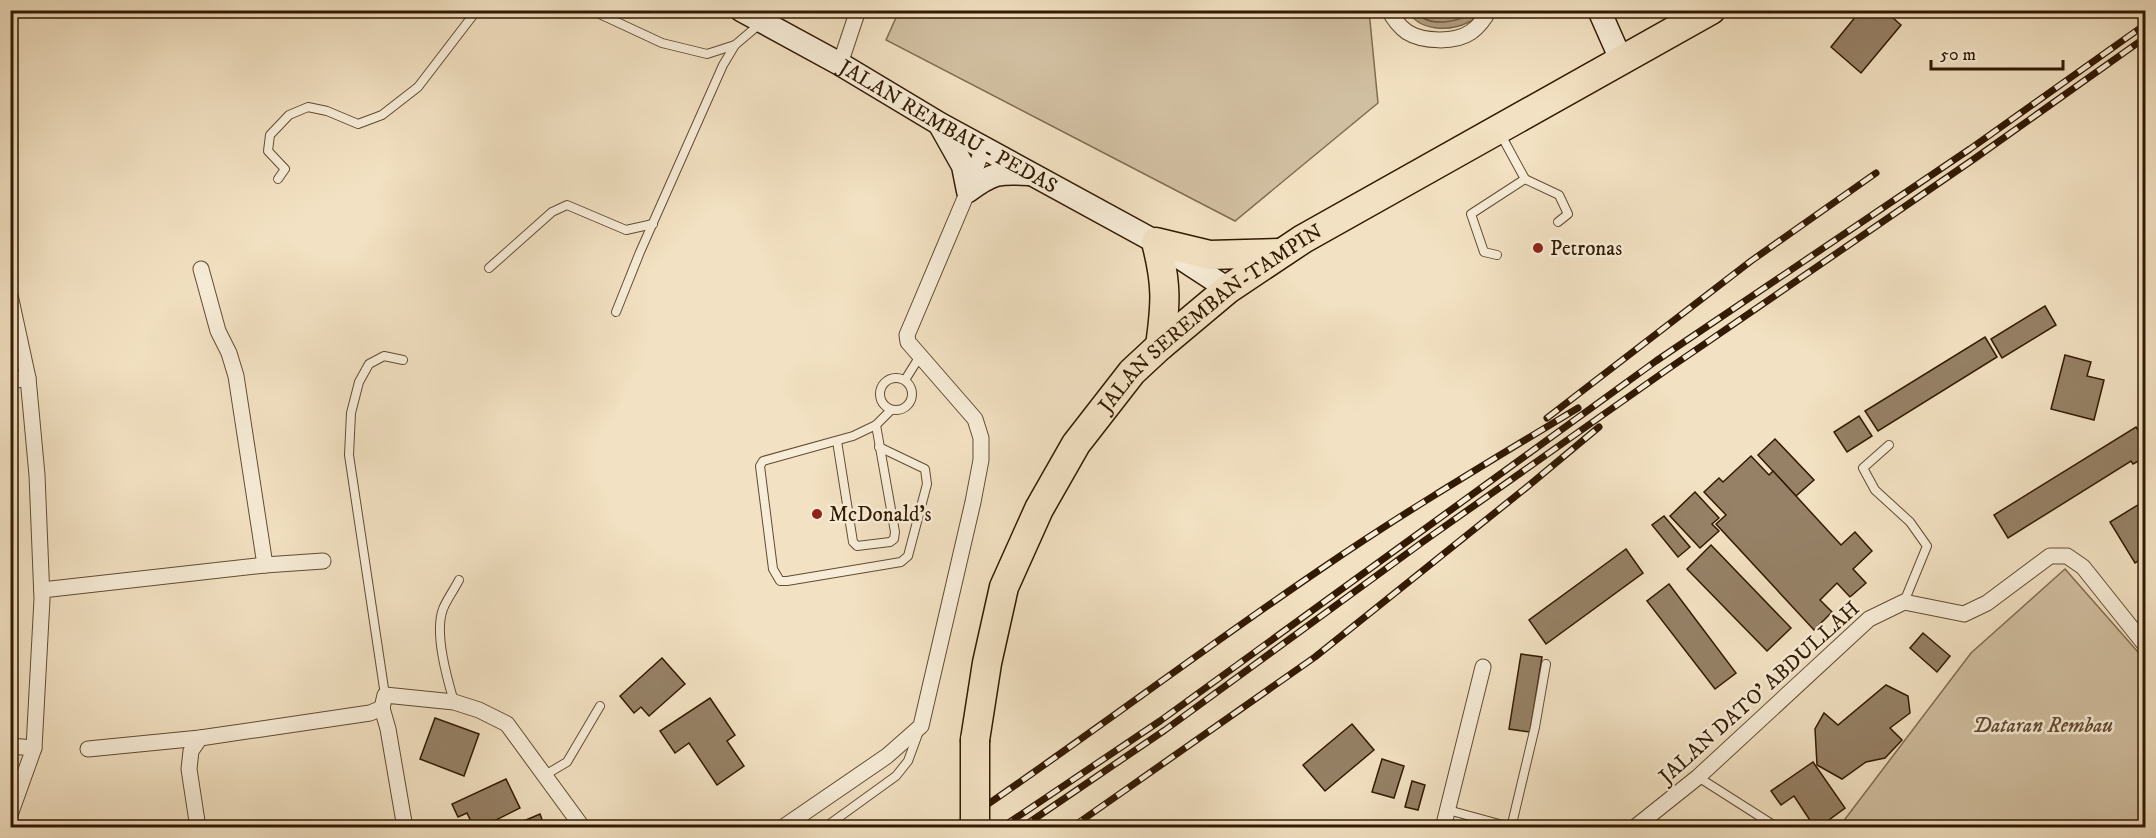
<svg xmlns="http://www.w3.org/2000/svg" width="2156" height="838" viewBox="0 0 2156 838" font-family="'IM FELL DW Pica',serif">
  <style>
    .green { fill: #d1bfa1; stroke: #826c52; stroke-width: 1.5 }
    .water { fill: #b19d81; stroke: #7e694e; stroke-width: 1.5 }
    .lines { fill: none; stroke-linecap: round; stroke-linejoin: round }
    .shore { stroke: #725c42; stroke-width: 1.5 }
    .building { fill: #968166; stroke: #321a02; stroke-width: 1.5 }
    .lane-casing { stroke: #624c32; stroke-width: 10 }
    .street-casing { stroke: #624c32; stroke-width: 17 }
    .secondary-casing { stroke: #321a02; stroke-width: 25 }
    .highway-casing { stroke: #321a02; stroke-width: 31 }
    .lane { stroke: #f7ecd7; stroke-width: 8 }
    .street { stroke: #f7ecd7; stroke-width: 15 }
    .secondary { stroke: #f7ecd7; stroke-width: 22 }
    .highway { stroke: #f2e1c2; stroke-width: 28 }
    .rail-casing { stroke: #321a02; stroke-width: 7 }
    .rail { stroke: #f7ecd7; stroke-width: 4.5; stroke-dasharray: 14; stroke-linecap: butt }
    .highway-bridge-casing { stroke: #321a02; stroke-width: 31; stroke-linecap: butt }
    .highway-bridge { stroke: #f2e1c2; stroke-width: 28 }
    .poi-dot { fill: #8f2418; stroke: #f7ecd7; stroke-width: 2 }
    .labels { text-anchor: middle; stroke-width: 5; stroke-linejoin: round; paint-order: stroke }
    .street-label { font-size: 21px; fill: #321a02; stroke: #f7ecd7 }
    .poi-label { font-size: 21px; fill: #321a02; stroke: #f7ecd7; text-anchor: start }
    .park-label { font-size: 21px; font-style: italic; fill: #624c32; stroke: #f7ecd7 }
  </style>
  <rect width="100%" height="100%" fill="#f2e1c2"/>
  <filter id="stains"><feTurbulence type="fractalNoise" baseFrequency=".00333" numOctaves="4"/><feColorMatrix values="0 0 0 0 .2 0 0 0 0 .09 0 0 0 0 .02 0 0 0 .5 -.17"/></filter>
  <radialGradient id="worn" r=".72"><stop offset=".6" stop-color="#630" stop-opacity="0"/><stop offset="1" stop-color="#630" stop-opacity=".3"/></radialGradient>
  <g class="green">
    <path d="M899,11H1369L1378,103L1235,221L886,40Z"/>
    <path d="M2065,569L2145,660V827H1839L1971,653Z"/>
  </g>
  <path class="water" d="M1408,11H1484C1479,14 1474,20 1469,22C1449,32 1419,31 1408,11Z"/>
  <g class="lines">
    <path class="shore" d="M1415,10C1427,29 1460,23 1475,10"/>
  </g>
  <g class="building">
    <path d="M1861,10H1884L1901,25L1861,73L1831,47Z"/>
    <path d="M2045,306L2056,325L2002,358L1991,339Z"/>
    <path d="M1985,337L1997,357L1878,431L1865,411Z"/>
    <path d="M2065,355L2091,362L2087,376L2104,380L2094,420L2051,409Z"/>
    <path d="M1859,416L1872,436L1847,452L1834,432Z"/>
    <path d="M2136,427L2146,442V457L2133,464L2131,461L2008,538L1994,515Z"/>
    <path d="M1775,439L1814,480L1796,496L1758,455Z"/>
    <path d="M1751,456L1769,475L1773,471L1841,545L1855,532L1872,551L1853,569L1866,583L1850,597L1837,583L1820,600L1832,612L1814,630L1716,524L1726,515L1704,492L1719,478L1723,482Z"/>
    <path d="M1695,492L1719,518L1712,524L1719,531L1700,548L1670,516Z"/>
    <path d="M2146,500V556L2135,563L2110,522Z"/>
    <path d="M1664,516L1690,547L1678,557L1652,525Z"/>
    <path d="M1711,545L1791,628L1767,651L1687,569Z"/>
    <path d="M1626,549L1643,573L1546,644L1529,620Z"/>
    <path d="M1669,584L1736,673L1715,689L1647,601Z"/>
    <path d="M1923,633L1950,656L1937,672L1910,648Z"/>
    <path d="M1521,654L1542,657L1530,732L1509,729Z"/>
    <path d="M662,658L685,684L649,716L641,707L634,713L620,696Z"/>
    <path d="M1886,685L1908,696L1910,713L1890,728L1902,740L1885,758L1866,762L1842,779L1817,765L1815,729L1824,713L1838,725Z"/>
    <path d="M710,698L735,735L727,741L744,766L717,785L689,743L675,753L660,731Z"/>
    <path d="M435,718L479,734L464,776L420,759Z"/>
    <path d="M1352,724L1374,750L1325,791L1303,765Z"/>
    <path d="M1382,759L1404,766L1394,798L1372,792Z"/>
    <path d="M1813,762L1845,808L1818,828H1815L1794,796L1781,805L1771,791Z"/>
    <path d="M506,779L520,808L480,828H474L467,813L458,817L452,804Z"/>
    <path d="M1412,781L1425,785L1418,810L1405,807Z"/>
    <path d="M540,814L545,828H507Z"/>
  </g>
  <g class="lines">
    <defs>
      <g id="lane">
        <path d="M591,10L662,43L707,54L735,45"/>
        <path d="M1501,135L1525,179L1559,195L1568,214L1558,222"/>
        <path d="M278,179L285,169L268,151L270,135L289,115L308,107L327,111L358,124L382,115L418,87L477,10"/>
        <path d="M1497,255L1484,252L1471,214L1525,179"/>
        <path d="M489,268L552,212L567,205L626,230L653,224"/>
        <path d="M616,312L640,252L723,65L735,45L761,23"/>
        <circle cx="896" cy="394" r="16"/>
        <path d="M905,380L920,356"/>
        <path d="M837,441L853,542L857,546L890,542L894,539L895,532L876,425"/>
        <path d="M1889,445L1863,468L1875,490L1910,522L1927,546L1904,602"/>
        <path d="M879,447L925,469L927,484L908,556L901,562L787,581H780L773,569L760,466L763,461L853,436L876,425L891,410"/>
        <path d="M385,695L349,455L351,413L359,382L369,364L384,356L403,360"/>
        <path d="M454,702C447,678 434,633 443,609C447,599 454,590 459,580"/>
        <path d="M545,775L567,762L600,706"/>
        <path d="M1698,777L1778,828"/>
        <path d="M1448,810L1514,828"/>
        <path d="M824,828L896,776L908,761L919,731"/>
        <path d="M1511,828L1535,727L1546,664"/>
      </g>
      <g id="street">
        <path d="M1389,10C1393,18 1400,27 1407,32C1423,42 1455,43 1471,32C1478,27 1485,18 1489,10"/>
        <path d="M840,64L858,10"/>
        <path d="M201,269L218,331L229,353L236,376L265,565"/>
        <path d="M10,295L28,378L37,475L42,599L34,748L10,815"/>
        <path d="M10,381L28,378"/>
        <path d="M42,590L265,565L323,561"/>
        <path d="M10,746L34,748"/>
        <path d="M88,749L200,738L370,713L382,708"/>
        <path d="M198,828L189,769L191,751L200,738"/>
        <path d="M405,828L388,729L382,708L385,695L454,702L479,710L507,724L583,828"/>
        <path d="M782,828L887,756L921,726L973,502L981,460V438L975,419L908,342L907,335L968,191L983,147"/>
        <path d="M1443,828L1483,667"/>
        <path d="M1634,828L1698,777L1869,619L1904,602L1964,614L1987,603L2050,556H2067L2083,567L2146,646"/>
      </g>
      <g id="secondary">
        <path id="s1" d="M741,10L840,64L940,124L1156,242L1228,289"/>
        <path d="M1599,10L1622,62"/>
        <path d="M940,125L963,166L968,191C993,173 998,172 1029,174"/>
      </g>
      <g id="highway">
        <path d="M1160,346C1166,303 1167,284 1156,242L1210,255L1281,253"/>
        <path id="s2" d="M975,740L987,663L1004,587L1039,509L1076,444L1132,372L1160,346L1228,289L1303,239L1711,10"/>
      </g>
    </defs>
    <use href="#lane" class="lane-casing"/>
    <use href="#street" class="street-casing"/>
    <use href="#secondary" class="secondary-casing"/>
    <use href="#highway" class="highway-casing"/>
    <use href="#lane" class="lane"/>
    <use href="#street" class="street"/>
    <use href="#secondary" class="secondary"/>
    <use href="#highway" class="highway"/>
    <defs>
      <g id="rail">
        <path d="M1547,418L1751,261L1876,173"/>
        <path d="M953,828C1078,744 1197,653 1321,569C1404,512 1492,460 1578,408"/>
        <path d="M1001,828L1160,721L1656,361L1970,149L2146,24"/>
        <path d="M1021,828L1165,730L1424,541L1668,369L1974,159L2146,37"/>
        <path d="M1071,828L1315,657L1527,487L1599,427"/>
      </g>
    </defs>
    <use href="#rail" class="rail-casing"/>
    <use href="#rail" class="rail"/>
    <defs>
      <path id="highway-bridge" d="M975,740V828"/>
    </defs>
    <use href="#highway-bridge" class="highway-bridge-casing"/>
    <use href="#highway-bridge" class="highway-bridge"/>
  </g>
  <g class="poi-dot">
    <circle cx="1538" cy="248" r="6"/>
    <circle cx="817" cy="514" r="6"/>
  </g>
  <g class="labels">
    <g class="street-label">
      <text dy="7" stroke="none"><textPath href="#s1" startOffset="238">JALAN REMBAU - PEDAS</textPath></text>
      <text dy="7" stroke="none"><textPath href="#s2" startOffset="502">JALAN SEREMBAN-TAMPIN</textPath></text>
      <text transform="translate(1759 692) rotate(-42)" y="7">JALAN DATO’ ABDULLAH</text>
    </g>
    <g class="poi-label">
      <text x="1550" y="255">Petronas</text>
      <text x="829" y="521">McDonald's</text>
    </g>
    <g class="park-label">
      <text x="2043" y="732">Dataran Rembau</text>
    </g>
  </g>
  <rect width="2156" height="838" fill="none" stroke="#f2e1c2" stroke-width="36"/>
  <rect x="12" y="12" width="2132" height="814" fill="none" stroke="#321a02" stroke-width="3"/>
  <rect x="18" y="18" width="2120" height="802" fill="none" stroke="#321a02" stroke-width="1.5"/>
  <path d="M1931 60v9h132v-9" fill="none" stroke="#321a02" stroke-width="3"/>
  <text x="1940" y="60" font-size="18" fill="#321a02" stroke="#f7ecd7" stroke-width="4.5" paint-order="stroke">50 m</text>
  <rect width="100%" height="100%" filter="url(#stains)"/>
  <rect width="100%" height="100%" fill="url(#worn)"/>
</svg>
